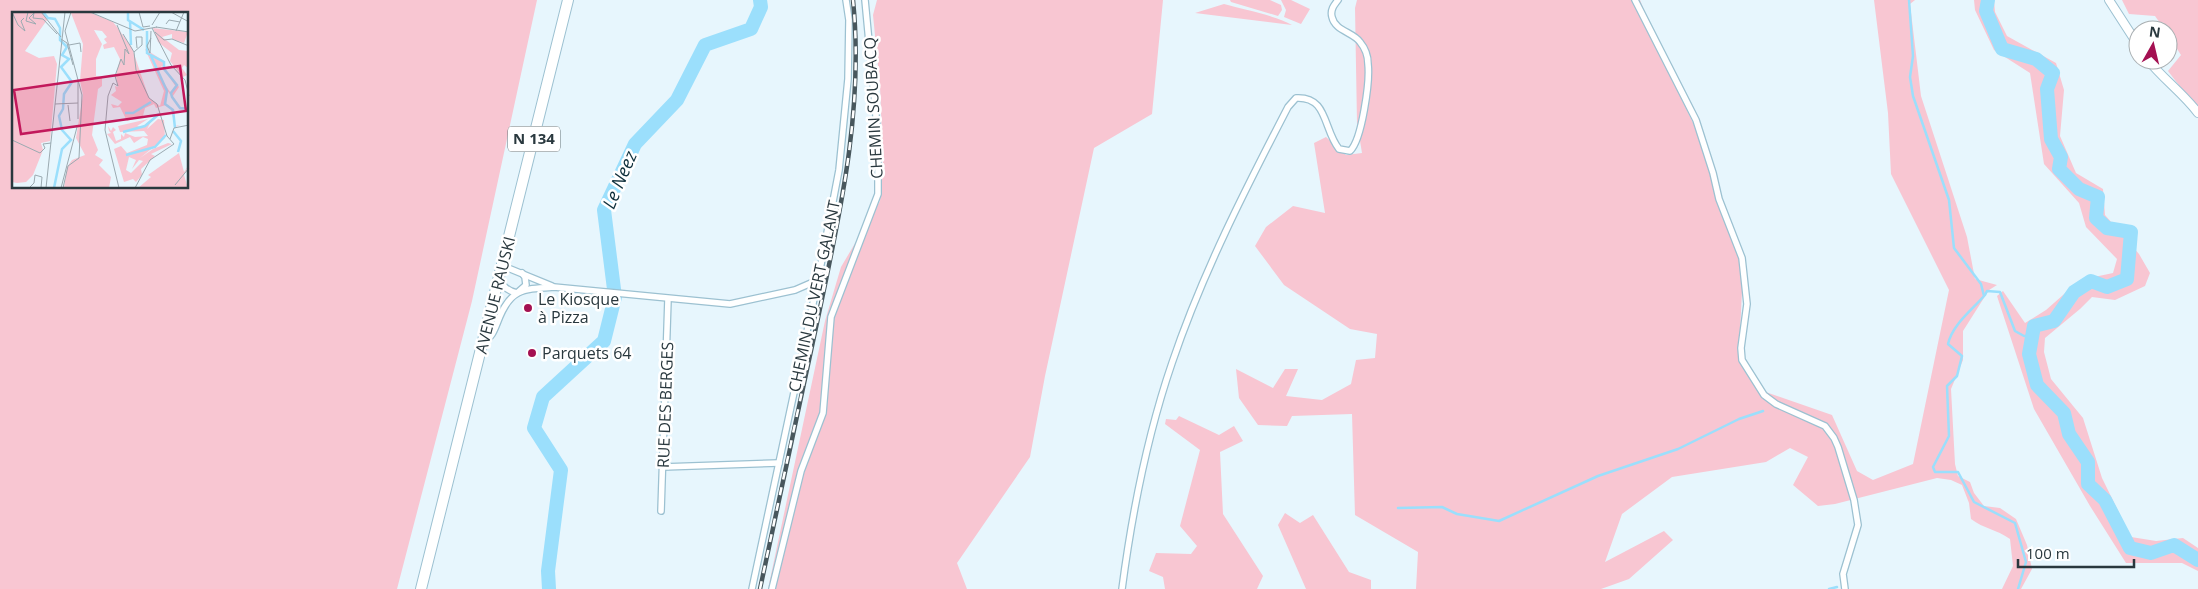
<svg xmlns="http://www.w3.org/2000/svg" width="2198" height="589" viewBox="0 0 2198 589" font-family="'Open Sans',sans-serif">
  <style>
    .green { fill: #f8c6d2; fill-rule: evenodd }
    .lines { fill: none; stroke-linecap: round; stroke-linejoin: round }
    .stream { stroke: #9bdffc; stroke-width: 2.5 }
    .river { stroke: #9bdffc; stroke-width: 14 }
    .minor-casing { stroke: #9cc1d1; stroke-width: 8 }
    .tertiary-casing { stroke: #9cc1d1; stroke-width: 10 }
    .primary-casing { stroke: #9cc1d1; stroke-width: 12 }
    .minor { stroke: #fff; stroke-width: 5.5 }
    .tertiary { stroke: #fff; stroke-width: 8 }
    .primary { stroke: #fff; stroke-width: 10 }
    .rail-casing { stroke: #48575d; stroke-width: 4.5 }
    .rail { stroke: #fff; stroke-width: 2.5; stroke-dasharray: 8; stroke-linecap: butt }
    .poi-dot { fill: #a41152; stroke: #fff; stroke-width: 2 }
    .labels { text-anchor: middle; stroke-width: 5; stroke-linejoin: round; paint-order: stroke }
    .shield { fill: #fff; stroke: #697478; stroke-width: 1 }
    .shield-label { font-size: 15px; font-weight: bold; fill: #29383e }
    .street-label { font-size: 16px; fill: #29383e; stroke: #fff }
    .poi-label { font-size: 16px; fill: #29383e; stroke: #fff; text-anchor: start }
    .water-label { font-size: 18px; font-style: italic; fill: #0f303c; stroke: #fff }
    .inset-river { fill: none; stroke: #9bdffc; stroke-width: 2.5 }
    .inset-road { fill: none; stroke: #9baab1; stroke-width: 1 }
    .view { fill: #c2185b; fill-opacity: 0.15; stroke: #c2185b; stroke-width: 2.5 }
    .inset-edge { fill: none; stroke: #29383e; stroke-width: 2.5 }
  </style>
  <rect width="100%" height="100%" fill="#e7f6fd"/>
  <g class="green">
    <path d="M0,0H537L472,301L397,589H0ZM14,14H188V188H14Z"/>
    <path d="M877,0H1163L1152,114L1094,148L1045,376L1030,457L957,563L967,589H768L825,321L841,267L880,201L883,165L880,86L873,15Z"/>
    <path d="M1230,0H1270L1281,5L1282,10L1278,16L1231,2Z"/>
    <path d="M1281,0H1291L1310,9L1301,24L1284,17L1286,10Z"/>
    <path d="M1357,0H1640L1669,73L1694,125L1743,270L1739,354L1757,389L1832,415L1857,471L1873,480L1913,464L1949,290L1891,174L1888,113L1874,0H1915L1910,4L1921,96L1967,237L1975,279L1997,285L1989,290L1963,331V360L1951,389L1955,464L1958,476L1970,482L1974,493L1984,506L2000,508L2016,519L2027,545L2032,569L2021,589H2002L2013,566L2010,539C1996,529 1984,529 1971,519L1969,503L1962,485L1951,480L1937,478L1835,504L1818,506L1793,485L1808,457L1790,448L1766,462L1672,477L1622,514L1605,562L1664,531L1673,540L1629,579L1601,589H1416L1418,552L1355,515L1352,414L1292,416L1287,426L1258,425L1239,398L1236,369L1273,388L1285,369H1298L1286,396L1322,400L1351,384L1356,360L1375,358L1377,334L1350,329L1284,285L1255,246L1266,227L1293,206L1325,213L1314,143L1326,137L1346,155L1362,153L1357,123L1355,8Z"/>
    <path d="M1974,0H1994L1995,12L2007,36L2056,63L2064,90L2060,136L2076,173L2103,189L2105,215L2139,254L2150,273L2145,286L2115,300L2092,297L2080,309L2045,338L2044,352L2051,379L2083,418L2102,478L2131,537L2156,541L2183,538L2198,548V571L2182,563H2126L2090,506L2034,409L1997,296L2003,291L2025,323L2046,310L2080,280L2113,273L2117,259L2086,227L2079,203L2044,164L2030,73L1994,50L1975,10Z"/>
    <path d="M2122,0H2198V110L2168,71L2181,55L2168,35V30H2165L2155,16L2129,14Z"/>
    <path d="M1224,4C1242,9 1277,16 1292,25L1195,13Z"/>
    <path d="M1179,416L1219,435L1234,426L1243,441L1220,452L1223,514L1263,576L1257,589H1165L1163,577L1149,571L1156,553L1191,554L1197,546L1180,526L1200,450L1165,424L1166,419L1176,420Z"/>
    <path d="M1285,513L1300,523L1313,515L1349,572L1371,580V589H1306L1278,525Z"/>
  </g>
  <g class="lines">
    <g class="stream">
      <path d="M1909,0L1913,56L1910,77L1913,96L1949,200L1954,248L1981,284L1984,296C1972,310 1952,325 1948,344L1962,356L1957,376L1947,386L1949,436L1933,467L1935,472H1958L1974,502L2015,523L2026,562L2018,589"/>
      <path d="M1985,295L1987,291L2000,292L2015,331L2024,336H2032"/>
      <path d="M1398,508L1442,507L1457,514L1499,521L1598,476L1678,449L1739,419L1763,411"/>
      <path d="M1829,589L1837,587"/>
    </g>
    <g class="river">
      <path d="M1988,0L1986,11L2002,49L2036,59L2053,73L2047,89L2051,139L2061,157L2059,169L2079,189L2098,197L2096,218L2107,228L2131,232L2127,279L2107,287L2091,281L2074,292L2054,321L2034,326L2029,354L2037,385L2064,413L2069,434L2088,462V484L2105,500L2130,548L2151,553L2174,545L2198,560"/>
      <path d="M549,589L548,571L561,470L534,428L543,397L604,341L615,297L604,210L635,144L677,100L705,45L751,29L761,7L760,0"/>
    </g>
    <defs>
      <g id="minor">
        <path d="M1635,0L1696,120L1713,173L1719,199L1742,258L1747,304L1741,348L1742,360L1764,395L1776,404L1825,426L1834,438L1838,447L1854,500L1858,525L1843,574L1845,589"/>
        <path d="M503,266L552,286"/>
        <path d="M500,278C502,287 508,291 517,293L526,285L525,277L522,273"/>
        <path d="M483,344C492,337 494,331 498,321C510,289 522,289 554,287L730,304L795,290L818,280"/>
        <path d="M663,467L779,463"/>
        <path d="M661,511L668,299"/>
        <path d="M752,589L818,280L839,170L848,79L849,20L846,0"/>
        <path d="M772,589L801,471L823,413L831,317L878,194V137L865,0"/>
        <path d="M1122,589C1132,513 1147,436 1172,363C1202,274 1245,190 1288,107L1296,98C1328,96 1323,129 1339,149L1350,151C1362,140 1370,81 1368,64C1368,56 1365,48 1360,42C1353,32 1335,31 1332,17C1330,10 1334,5 1338,0"/>
      </g>
      <g id="tertiary">
        <path d="M2109,0L2138,45"/>
        <path d="M2148,60C2163,79 2183,93 2198,113"/>
      </g>
      <path id="primary" d="M421,589L568,0"/>
    </defs>
    <use href="#minor" class="minor-casing"/>
    <use href="#tertiary" class="tertiary-casing"/>
    <use href="#primary" class="primary-casing"/>
    <use href="#minor" class="minor"/>
    <use href="#tertiary" class="tertiary"/>
    <use href="#primary" class="primary"/>
    <defs>
      <path id="rail" d="M760,589C779,499 798,409 818,318C840,213 864,109 853,0"/>
    </defs>
    <use href="#rail" class="rail-casing"/>
    <use href="#rail" class="rail"/>
  </g>
  <g class="poi-dot">
    <circle cx="528" cy="308" r="5"/>
    <circle cx="532" cy="353" r="5"/>
  </g>
  <g class="labels">
    <rect class="shield" x="508" y="126.5" width="52" height="25" rx="4"/>
    <g class="shield-label">
      <text x="534" y="144">N 134</text>
    </g>
    <g class="street-label">
      <text transform="translate(873 108) rotate(-93)" y="6">CHEMIN SOUBACQ</text>
      <text transform="translate(495 295) rotate(-76)" y="6">AVENUE RAUSKI</text>
      <text transform="translate(814 296) rotate(-78)" y="6">CHEMIN DU VERT GALANT</text>
      <text transform="translate(665 405) rotate(-88)" y="6">RUE DES BERGES</text>
    </g>
    <g class="poi-label">
      <text x="538" y="305">Le Kiosque<tspan x="538" dy="18">à Pizza</tspan></text>
      <text x="542" y="359">Parquets 64</text>
    </g>
    <g class="water-label">
      <text transform="translate(620 180) rotate(-67)" y="6">Le Neez</text>
    </g>
  </g>
  <g transform="translate(12 12)">
    <rect width="176" height="176" fill="#e7f6fd"/>
    <path d="M0,0H31L35,8L13,39L27,46L42,44L45,52L38,129L29,131L31,138L21,163L14,170L5,171L0,170ZM77,0L101,10L105,15L120,36L137,86L148,94L152,79L133,37L152,49L153,57L167,75L161,84L168,95L176,96V103V98L168,97L155,78L154,92L161,97L163,114L168,113L163,115L159,97L154,93L144,96L142,92L133,96L131,104L115,109L108,95L101,96L99,92L106,94L110,90L99,83L104,79L103,74L106,75L104,64L108,47L102,35L92,37L91,33L95,31L92,27L95,25L90,19L82,18L90,32L84,47V64L90,65V74L86,77L80,123L86,138L83,143L91,148L87,153L99,165L97,176H52L55,155L60,148L73,143L64,126L71,83L68,69L71,32L59,1ZM150,54L164,75L158,80L148,65L146,58ZM141,16L176,20L172,31L160,27V22L150,25L167,38L176,39V56L172,53L170,56L175,63L171,65L158,49L160,41L146,30ZM141,106L135,117L146,107L152,108L153,126L128,146L141,137L156,131L160,132L139,142L143,144L129,157L130,163L124,170L121,167L112,170L102,137L109,134L115,141L135,133L136,127L131,125L122,131L118,125L103,132L95,122L99,121L97,119L96,114L99,119L101,115L104,118L101,120L104,129L109,127V122L112,125L113,121L123,125L136,124L132,119L108,120L106,114L136,107L125,114L130,115ZM117,145L124,148L120,157L127,148L131,149L119,161L114,158ZM167,141L172,160L176,154L172,163L176,176H126L139,165L136,163Z" fill="#f8c6d2" fill-rule="evenodd"/>
    <path class="inset-river" d="M31,0L36,6L43,7L48,16V28L55,35L50,43L57,47L49,55L60,70L52,82L51,97L47,104L50,118L59,128L50,137L42,176M116,0V8L132,18M118,9L119,33M135,19V41L152,50V57L165,73L159,81L160,85L168,96L177,97M139,44L155,79L153,92L161,98L163,116M113,101H121L139,90M161,119L169,129L166,140M111,120L133,114L147,102M114,143L143,135L154,123"/>
    <path class="inset-road" d="M0,0L6,13L13,19L9,9L12,6M16,0L14,9L24,12L17,6L22,1L21,6L31,7L45,22M29,0L49,25M78,0L123,19L145,15M127,0L131,15L138,14M159,0L177,10M154,12L157,8L168,10M105,13L117,42L113,37L112,53L109,47L103,64L106,74L101,71L96,84L93,118L107,176M140,13L148,0M144,15L177,20M140,16L159,53L173,68L177,84M164,19L172,0M143,20L152,28L160,27L177,34M111,22L122,40L124,58L137,86L145,92L155,124L162,132L138,148L123,176M139,26L135,34L138,41L139,19M49,27L55,31L61,53M57,33L68,31L69,40M122,40L130,33V25H124L125,36M43,92L66,91M56,93L58,109M66,107V70M158,127L162,116L177,113M0,128L28,141L33,136L31,132L39,131M163,173L177,156M17,176L22,171L23,163L30,165L29,176M34,176L53,0M49,176L65,115M51,176L56,154L67,146L70,83L53,19L59,0"/>
    <path class="view" d="M168,54L174,99L9,122L2,78Z"/>
    <rect width="176" height="176" class="inset-edge"/>
  </g>
  <g transform="translate(2153 45) rotate(8)"><circle r="24" fill="#ffffff" stroke="#a9afb2"/>
  <path d="M0-4L9 19L0 12L-9 19Z" fill="#a41152"/>
  <text y="-8" font-size="14" font-weight="bold" text-anchor="middle" fill="#29383e">N</text>
  </g>
  <path d="M2018 559v8h116v-8" fill="none" stroke="#29383e" stroke-width="2.5"/>
  <text x="2026" y="559" font-size="15" fill="#29383e" stroke="#ffffff" stroke-width="4" paint-order="stroke">100 m</text>
</svg>
